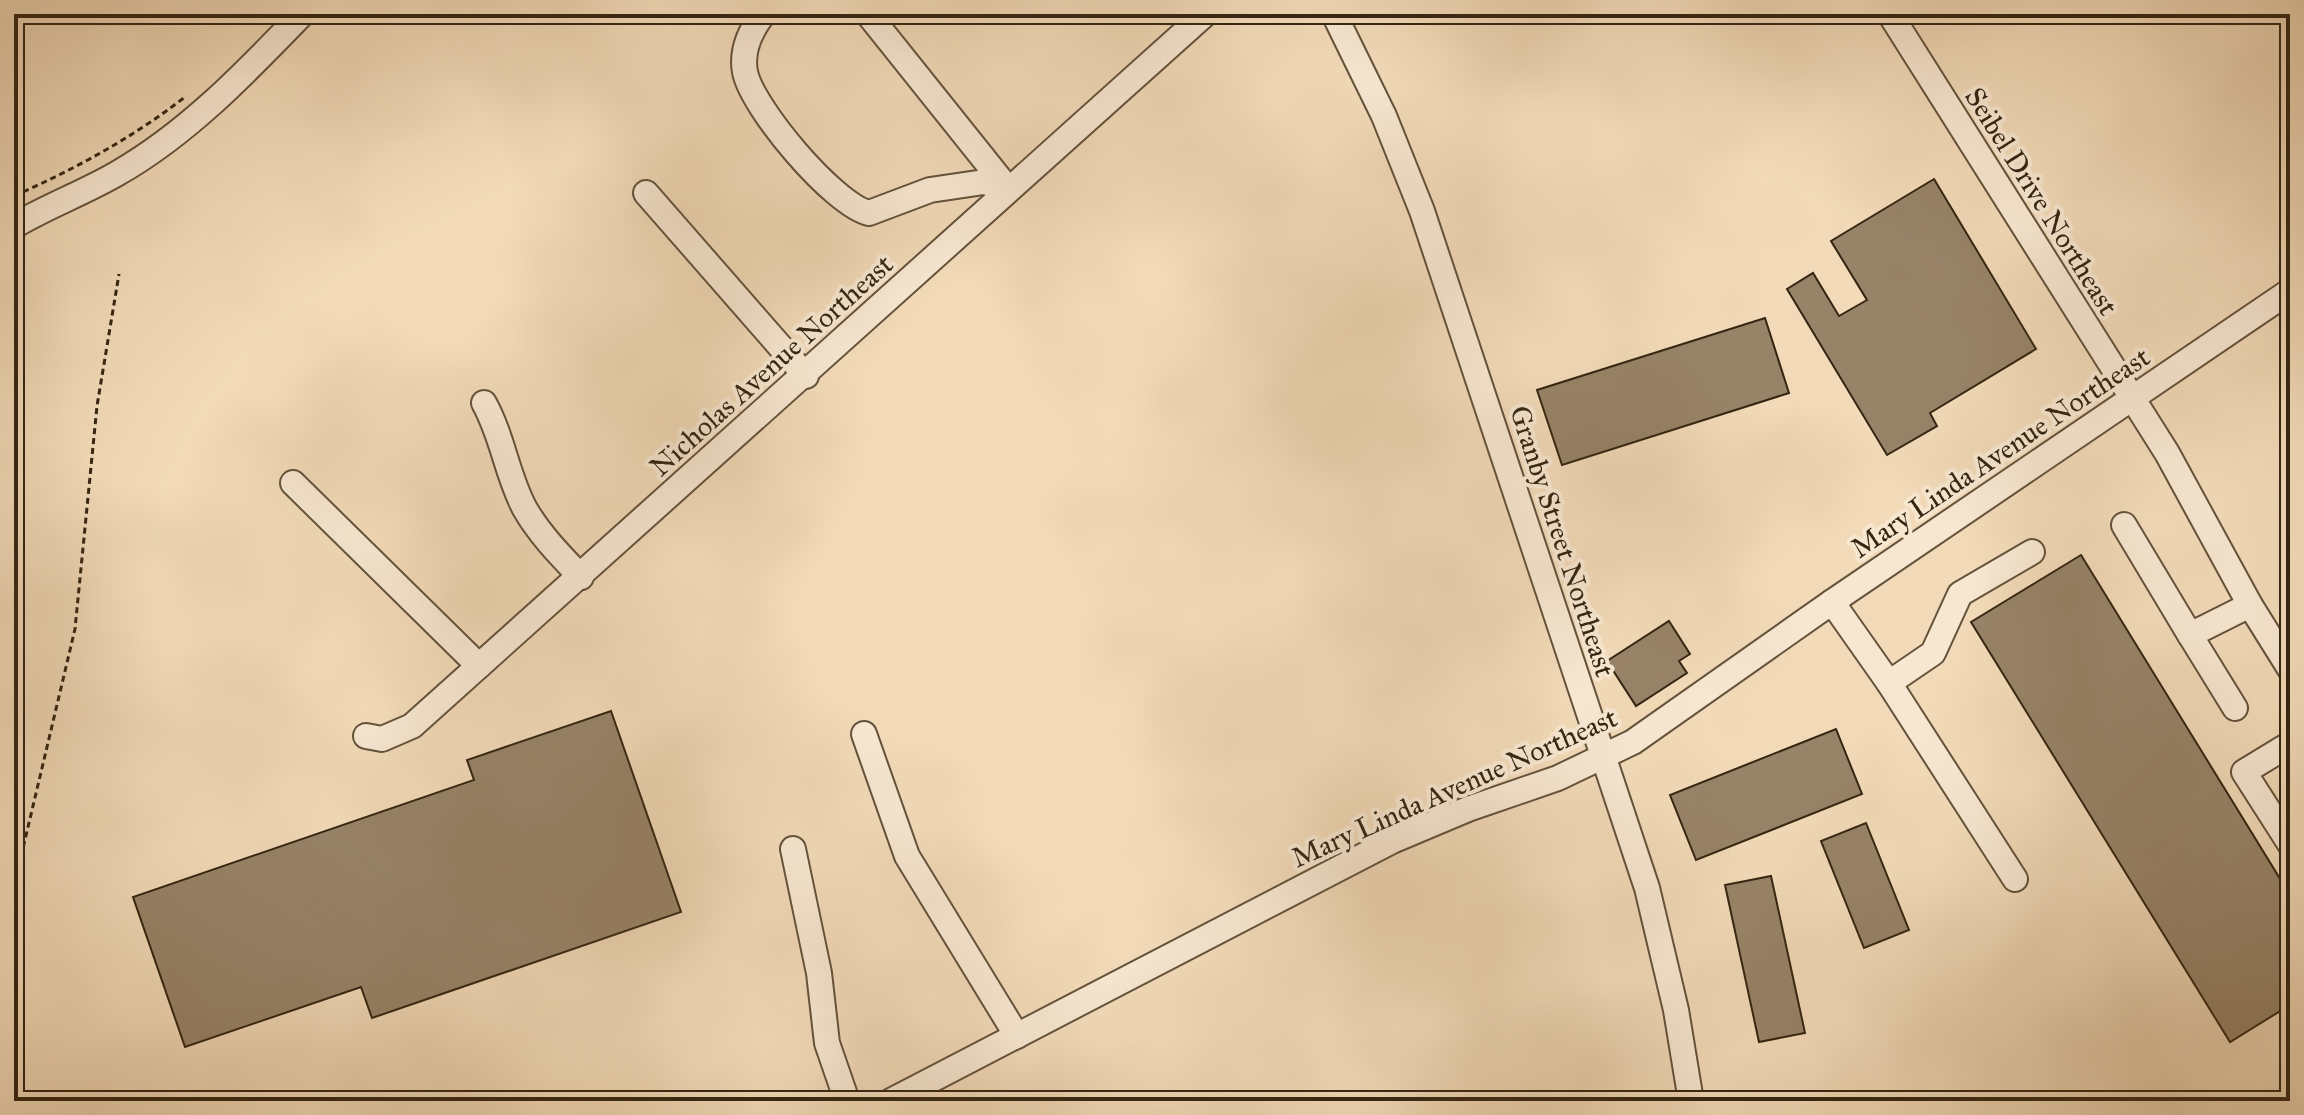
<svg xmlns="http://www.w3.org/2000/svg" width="2304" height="1115" viewBox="0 0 2304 1115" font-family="'IM FELL Great Primer',serif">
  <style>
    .building { fill: #978368; stroke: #342512; stroke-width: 2 }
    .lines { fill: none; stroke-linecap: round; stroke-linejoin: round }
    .minor-casing { stroke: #64523c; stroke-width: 28 }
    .path { stroke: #342512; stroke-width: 3; stroke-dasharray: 6 4; stroke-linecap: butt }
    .minor { stroke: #f7e7d1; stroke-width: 24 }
    .labels { text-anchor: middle; stroke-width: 8; stroke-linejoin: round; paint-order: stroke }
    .street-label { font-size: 28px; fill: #342512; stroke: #f7e7d1 }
  </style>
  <rect width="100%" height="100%" fill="#f2dab8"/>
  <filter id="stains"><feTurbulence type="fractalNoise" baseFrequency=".0025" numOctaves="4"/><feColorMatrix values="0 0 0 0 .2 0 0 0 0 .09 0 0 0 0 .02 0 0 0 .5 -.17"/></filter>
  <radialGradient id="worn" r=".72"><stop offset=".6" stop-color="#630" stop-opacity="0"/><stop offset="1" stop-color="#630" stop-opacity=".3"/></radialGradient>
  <g class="building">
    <path d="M1934,179L2036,349L1930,413L1937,426L1887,455L1787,289L1813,273L1839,316L1867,300L1831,241Z"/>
    <path d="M1765,318L1789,393L1562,465L1537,390Z"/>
    <path d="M2081,555L2290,895V1005L2230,1042L1971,622Z"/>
    <path d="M1669,621L1690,654L1679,661L1687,673L1636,706L1607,661Z"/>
    <path d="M611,711L681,912L372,1018L361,987L185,1047L133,897L474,780L467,760Z"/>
    <path d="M1836,729L1862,794L1696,860L1670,795Z"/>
    <path d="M1866,823L1909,930L1864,948L1821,841Z"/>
    <path d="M1771,876L1805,1033L1759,1042L1725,885Z"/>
  </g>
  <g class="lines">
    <defs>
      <g id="minor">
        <path d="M763,14C751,30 741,51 745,72C752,108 834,205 869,213L930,190L984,182L1008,189"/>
        <path d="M868,14L1008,189"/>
        <path d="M1334,14L1384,116L1422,211L1647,888L1676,1010L1691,1101"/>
        <path d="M1890,14L2167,453L2250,605L2290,669"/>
        <path d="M646,193L806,376"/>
        <path d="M14,226C47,206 84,193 118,173C188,133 246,72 302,14"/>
        <path d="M484,403C503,437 507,476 525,509C540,535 560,555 581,577"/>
        <path d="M293,483L479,666"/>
        <path d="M2124,525L2190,635L2250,605"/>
        <path d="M1832,602L1889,683L2015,879"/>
        <path d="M2190,635L2235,708"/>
        <path d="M1889,683L1933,653L1960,594L2032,552"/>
        <path d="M864,734L907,856L1017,1036"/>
        <path d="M366,736L382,739L412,726L1205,14"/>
        <path d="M2290,744L2244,772L2290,844"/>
        <path d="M793,849L819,973L827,1043L847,1101"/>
        <path d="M891,1101L1392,841L1468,809L1558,778L1633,742L1832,602L2290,291"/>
      </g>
    </defs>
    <use href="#minor" class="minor-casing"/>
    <g class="path">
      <path d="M14,196C75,169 132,138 185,97"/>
      <path d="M14,886L75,629L97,406L119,274"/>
    </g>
    <use href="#minor" class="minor"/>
  </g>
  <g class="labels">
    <g class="street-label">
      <text transform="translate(2042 201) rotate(58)" y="10">Seibel Drive Northeast</text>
      <text transform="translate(771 365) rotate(-42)" y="10">Nicholas Avenue Northeast</text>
      <text transform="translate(2000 452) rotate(-34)" y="10">Mary Linda Avenue Northeast</text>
      <text transform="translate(1563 541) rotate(72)" y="10">Granby Street Northeast</text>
      <text transform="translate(1454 787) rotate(-24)" y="10">Mary Linda Avenue Northeast</text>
    </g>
  </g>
  <rect width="2304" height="1115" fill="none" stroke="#f2dab8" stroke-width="48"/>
  <rect x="16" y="16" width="2272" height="1083" fill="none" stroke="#342512" stroke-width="4"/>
  <rect x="24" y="24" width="2256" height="1067" fill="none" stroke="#342512" stroke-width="2"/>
  <rect width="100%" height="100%" filter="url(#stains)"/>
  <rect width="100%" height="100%" fill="url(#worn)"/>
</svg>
